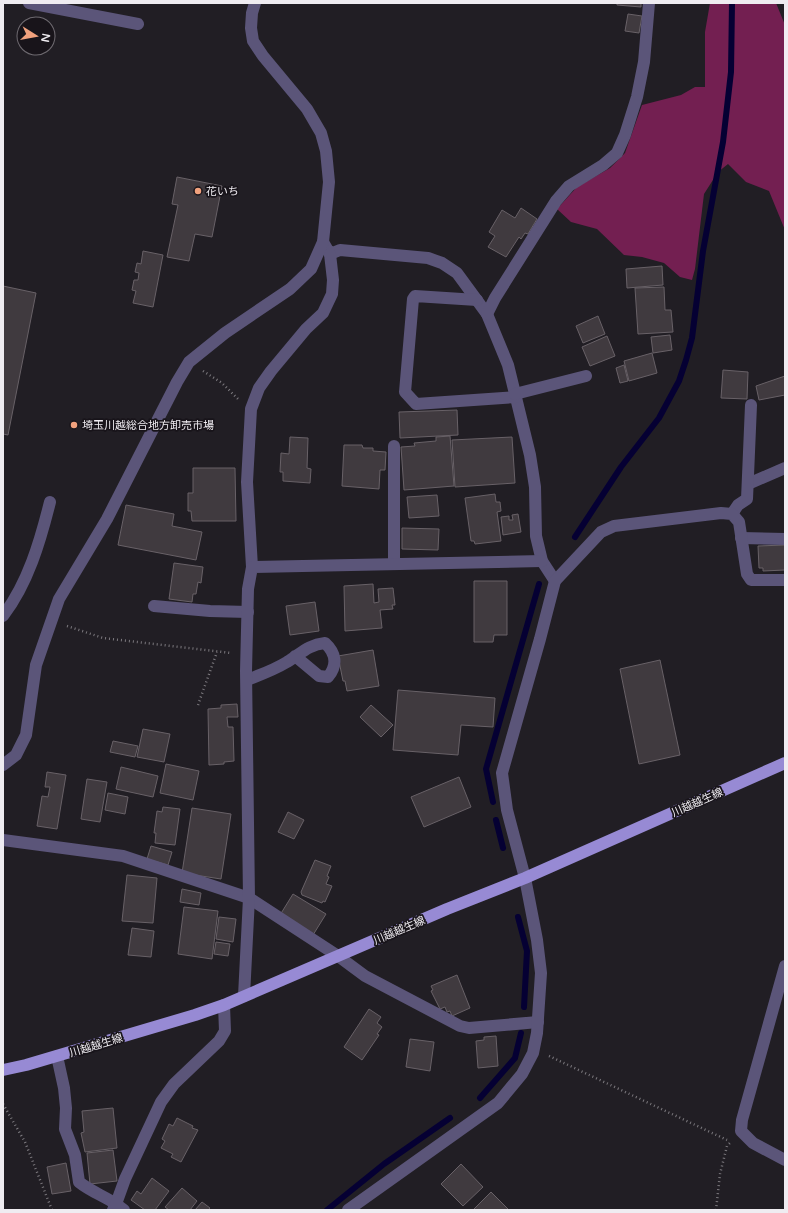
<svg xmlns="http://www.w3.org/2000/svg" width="788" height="1213" viewBox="0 0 788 1213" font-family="'Varela Round','Noto Sans JP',sans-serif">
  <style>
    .forest { fill: #731f51 }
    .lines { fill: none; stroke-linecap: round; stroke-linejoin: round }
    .stream { stroke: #050033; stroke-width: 6 }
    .building { fill: #403a3f; stroke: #686167 }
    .path { stroke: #7c797e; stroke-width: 2.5; stroke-dasharray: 1 3; stroke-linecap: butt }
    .minor { stroke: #5b5579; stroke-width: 12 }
    .major { stroke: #978ad4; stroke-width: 12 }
    .poi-dot { fill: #f1a17d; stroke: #18141a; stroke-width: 1.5 }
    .labels { text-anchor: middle; stroke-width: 3.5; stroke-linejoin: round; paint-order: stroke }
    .poi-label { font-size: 11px; fill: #efecf1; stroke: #18141a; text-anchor: start }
    .street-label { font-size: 11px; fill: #efecf1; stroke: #18141a }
  </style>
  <rect width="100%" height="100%" fill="#211e24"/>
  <path class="forest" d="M710,3H776L785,25V230L769,191L746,182L728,164L718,172L704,194L695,269L692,280L680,277L664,263L642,257L624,255L597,229L571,222L557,209L577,187L610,168L625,153L642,105L681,95L695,87H705V32Z"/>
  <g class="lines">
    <g class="stream">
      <path d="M575,537L621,467L659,418L679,381L686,360L692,338L703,251L723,142L731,72L732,3"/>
      <path d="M493,802L486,769L539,584"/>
      <path d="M496,820L503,848"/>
      <path d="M518,917L527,951L524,1007"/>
      <path d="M480,1098L515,1058L521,1033"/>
      <path d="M327,1210L384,1164L450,1118"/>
    </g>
  </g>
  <g class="building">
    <path d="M617,3H641V7L617,5Z"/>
    <path d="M628,14L642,16L639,33L625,31Z"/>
    <path d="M177,177L222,186L212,237L195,234L189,261L167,257L178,205L172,204Z"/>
    <path d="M521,208L537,219L528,234L525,233L521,239L519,237L506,257L488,247L495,236L489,232L502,210L515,218Z"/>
    <path d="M143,251L163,255L153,307L133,303L136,291L132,290L134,280H138L139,273L135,272L137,263L141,264Z"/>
    <path d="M662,266L663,285L627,288L626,269Z"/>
    <path d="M3,286L36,293L8,435L3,434Z"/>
    <path d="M664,287L665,310H671L673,332L638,334L635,288Z"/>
    <path d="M598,316L605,334L583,343L576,326Z"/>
    <path d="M670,335L672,350L653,353L651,337Z"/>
    <path d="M607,336L615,356L590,366L582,347Z"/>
    <path d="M652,353L657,373L629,381L624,361Z"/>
    <path d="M624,365L628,381L620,383L616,368Z"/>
    <path d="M723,370L748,372L747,399L721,398Z"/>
    <path d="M785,376V395L759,400L756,386Z"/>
    <path d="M457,410L458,435L400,438L399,412Z"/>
    <path d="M450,436L454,486L404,490L401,447L415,446L414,443L436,441V437Z"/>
    <path d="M290,437L308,438L307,468L311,469L310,483L283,481V472H280L281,453L289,454Z"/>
    <path d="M512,437L515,483L455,487L452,440Z"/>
    <path d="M344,445H362L363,448H373V451L386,452L385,470H380L379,489L342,486Z"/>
    <path d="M193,468H235L236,521H192L191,511H188V493H193Z"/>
    <path d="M495,494L496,502H500L501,511L497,512L501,541L475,544L474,541H471L465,498Z"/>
    <path d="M437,495L439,516L409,518L407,497Z"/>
    <path d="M126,505L174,514L172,526L202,532L196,560L118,545Z"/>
    <path d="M518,514L521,532L503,535L501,517L509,516V520H513L512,515Z"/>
    <path d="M402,528L439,529L438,550L402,549Z"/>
    <path d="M785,545V570L763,571V568H759L758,546Z"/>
    <path d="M174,563L203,567L201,583L198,582L196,594H193L192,602L169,599Z"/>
    <path d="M474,581H507V635H494L493,642H474Z"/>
    <path d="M373,584L374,603L379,602L378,589L393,588L395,605H392L393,609L380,610L382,628L345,631L344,586Z"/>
    <path d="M315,602L319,631L290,635L286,606Z"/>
    <path d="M373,650L379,686L347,691L345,681H343L338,656Z"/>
    <path d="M660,660L680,755L639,764L620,669Z"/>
    <path d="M398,690L495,698L493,727L461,725L458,755L393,750Z"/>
    <path d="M237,704L238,717H227L228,727H233L234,761L224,762V764L209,765L208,709L221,708V705Z"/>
    <path d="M371,705L393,725L381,737L360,717Z"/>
    <path d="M143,729L170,734L164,762L137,757Z"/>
    <path d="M113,741L138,746L135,757L110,752Z"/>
    <path d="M166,764L199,771L193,800L160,793Z"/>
    <path d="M121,767L158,776L153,797L116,789Z"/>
    <path d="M47,772L66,775L57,829L37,826L42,796L48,797L50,787H45Z"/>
    <path d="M459,777L471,807L424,827L411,797Z"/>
    <path d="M87,779L107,782L100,822L81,819Z"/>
    <path d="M108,793L128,797L125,814L105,810Z"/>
    <path d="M163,807L180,809L175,845L155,843L156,833H154L157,811L162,812Z"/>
    <path d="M192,808L231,814L221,879L182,873Z"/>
    <path d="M288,812L304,820L294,839L278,832Z"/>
    <path d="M151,846L172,852L168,865L147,859Z"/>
    <path d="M315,860L331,866L327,876L329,877L326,884L332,886L325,902L323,901L322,903L302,895L301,892Z"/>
    <path d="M127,875L157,878L153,923L122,921Z"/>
    <path d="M182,889L201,893L199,905L180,902Z"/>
    <path d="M293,894L326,914L313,935L280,915Z"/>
    <path d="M184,907L218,911L212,959L178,954Z"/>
    <path d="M219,917L236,919L233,942L216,939Z"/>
    <path d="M132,928L154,931L151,957L128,955Z"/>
    <path d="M216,942L230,944L228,956L214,954Z"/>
    <path d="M457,975L470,1008L452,1016L450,1011L447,1012L445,1007L440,1009L431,991L433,990L431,986Z"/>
    <path d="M369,1009L381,1017L377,1023L382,1027L377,1034L379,1035L362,1060L344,1047Z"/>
    <path d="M496,1036L498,1066L478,1068L476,1041L484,1040V1037Z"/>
    <path d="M410,1039L434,1042L430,1071L406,1067Z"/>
    <path d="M113,1108L117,1148L85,1152L81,1133L84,1132L82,1111Z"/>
    <path d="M177,1118L193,1126L192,1128L198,1130L181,1162L171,1157L173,1154L161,1148L165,1141L162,1139L169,1124L173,1126Z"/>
    <path d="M113,1150L117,1181L90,1184L87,1153Z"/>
    <path d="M66,1163L71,1191L52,1194L47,1167Z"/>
    <path d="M461,1164L483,1187L463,1206L441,1184Z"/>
    <path d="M152,1178L169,1191L155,1210H145L131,1200L137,1191L141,1194Z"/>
    <path d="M182,1188L197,1201L190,1210H169L165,1207Z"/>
    <path d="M491,1192L509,1210H473Z"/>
    <path d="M202,1202L210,1208L208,1210H195Z"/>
  </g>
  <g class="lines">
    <g class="path">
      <path d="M203,371L222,383L238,399"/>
      <path d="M67,626L103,638L231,653"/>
      <path d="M198,705L217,652"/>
      <path d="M549,1056L727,1140"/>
      <path d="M3,1104L25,1142L52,1210"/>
      <path d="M716,1210L720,1174L727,1146L730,1143"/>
    </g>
    <g class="minor">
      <path d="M29,3L138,24"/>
      <path d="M323,242L330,254L340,250L428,258L442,263L457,273L487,314L508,365L530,455L535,487L536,536L542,561L555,581"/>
      <path d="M477,300L415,296L413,299L405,392L416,404L516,397"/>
      <path d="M487,314L495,298L556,201L569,186L603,165L617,153L625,135L637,97L644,62L649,3"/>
      <path d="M515,394L586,376"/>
      <path d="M394,446V563"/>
      <path d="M748,484L785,468"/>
      <path d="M732,514L738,505L747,499L751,405"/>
      <path d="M741,538L785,539"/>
      <path d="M252,567L247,482L251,409L259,388L271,371L306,329L323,313L332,294L333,280L330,254"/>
      <path d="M154,606L210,611L248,612"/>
      <path d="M3,616C28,583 40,542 50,502"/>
      <path d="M247,680C260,675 274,670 287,662C301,654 307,645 325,643C336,653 338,665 328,677L319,676L295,656"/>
      <path d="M3,765L16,755L26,735L36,665L59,599L107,519L177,382L189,362L225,333L290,289L311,269L323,242L329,182L326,151L321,133L307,109L263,56L253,41L251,28L252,13L255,3"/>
      <path d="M3,840L123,856L249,898L338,956L365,976L460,1026L469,1028L538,1022"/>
      <path d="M785,966L742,1120L741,1131L753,1143L785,1160"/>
      <path d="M244,996L249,898L246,671L248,589L252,567L542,561"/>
      <path d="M57,1056L64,1088L66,1108L65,1129L75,1155L79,1182C90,1191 104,1196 116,1204L113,1210"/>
      <path d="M124,1210L116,1204L125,1179L161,1102L174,1084L219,1041L225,1031L224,1005"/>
      <path d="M348,1210L498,1103L522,1074L533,1053L537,1033L541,973L537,940L525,878L507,810L502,773L540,639L555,581L601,532L614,526L721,513L732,514L739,522L747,574L751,580H785"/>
    </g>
    <path class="major" d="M3,1070L26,1065L195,1015L224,1005L447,909L525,878L785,763"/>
  </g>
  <g class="poi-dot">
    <circle cx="198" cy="191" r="4"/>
    <circle cx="74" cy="425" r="4"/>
  </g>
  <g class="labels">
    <g class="poi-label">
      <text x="206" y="195">花いち</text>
      <text x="82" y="429">埼玉川越総合地方卸売市場</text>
    </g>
    <g class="street-label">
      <text transform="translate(697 802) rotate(-24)" y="4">川越越生線</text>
      <text transform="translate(399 930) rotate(-23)" y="4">川越越生線</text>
      <text transform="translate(96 1045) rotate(-17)" y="4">川越越生線</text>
    </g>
  </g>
  <rect width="788" height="1213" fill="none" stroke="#efecf1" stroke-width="8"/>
  <g transform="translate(36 36) rotate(101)"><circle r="19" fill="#18141a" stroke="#6e6a70"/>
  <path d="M0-3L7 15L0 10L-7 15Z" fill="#f1a17d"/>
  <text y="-6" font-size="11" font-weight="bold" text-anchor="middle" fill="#efecf1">N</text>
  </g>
</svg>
